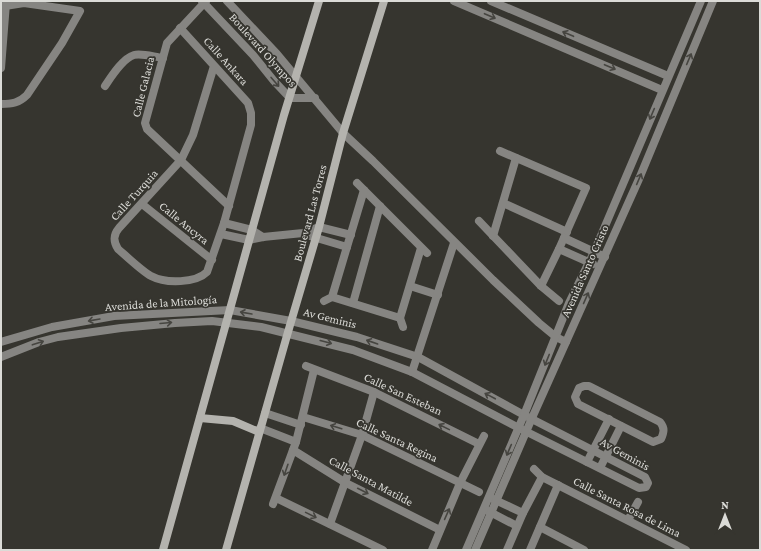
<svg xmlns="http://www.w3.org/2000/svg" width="761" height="551" viewBox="0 0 761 551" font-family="'Crimson Pro',serif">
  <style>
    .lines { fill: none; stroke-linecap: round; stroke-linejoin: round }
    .minor { stroke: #868582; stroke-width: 8 }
    .secondary { stroke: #b4b3ae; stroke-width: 8 }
    .oneway { stroke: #464540 }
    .labels { text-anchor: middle; stroke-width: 3.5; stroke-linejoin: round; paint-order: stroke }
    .street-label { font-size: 12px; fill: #dbdbd7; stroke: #36352f }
  </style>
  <rect width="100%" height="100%" fill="#36352f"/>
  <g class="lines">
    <g class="minor">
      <path d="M202,1L253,55L274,81L290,98H315"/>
      <path d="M206,1L167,43L145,123L147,129L229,206"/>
      <path d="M227,1L277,54L343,133L373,161L493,280L539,323L556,337L566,342"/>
      <path d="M454,1L662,90"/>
      <path d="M491,1L668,76"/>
      <path d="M180,28L248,103L251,113V125L224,223L207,272C196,283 166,284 151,276C143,272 126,256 118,249C113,241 113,235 119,228L181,160L193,135L214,66"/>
      <path d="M1,68L6,3"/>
      <path d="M105,86C111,77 123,58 134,55C142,53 154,57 163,58"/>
      <path d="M1,104C12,104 19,103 27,95L62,43L80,11L24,3L5,6"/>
      <path d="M500,151L586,188L559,249L541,286"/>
      <path d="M357,183L427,253"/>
      <path d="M503,203L567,232"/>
      <path d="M142,204L212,260"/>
      <path d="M479,221L541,286L559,301"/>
      <path d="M224,223L252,230L263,237"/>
      <path d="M221,234L249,240L263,237L303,233L319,227L351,235"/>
      <path d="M310,236L347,247"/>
      <path d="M493,236L516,158"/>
      <path d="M564,238L605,257"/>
      <path d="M559,249L593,264"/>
      <path d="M410,286L438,295"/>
      <path d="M332,297L400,318"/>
      <path d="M324,301L332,297L364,190"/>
      <path d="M353,303L380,206"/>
      <path d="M403,327L400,318L421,248"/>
      <path d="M1,342L52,327L114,316L230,310L291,321L357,337L418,357L524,415L645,477L648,483L646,487L639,488L519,428L412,372L353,350L261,327L212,321L175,323L121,328L58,337L39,342L1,357"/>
      <path d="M306,366L374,392L479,444"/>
      <path d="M412,372L454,243"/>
      <path d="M584,386H589L660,422C665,428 664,432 661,439L653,442L578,404L575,397L579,388Z"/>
      <path d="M265,413L301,425"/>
      <path d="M303,417L362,435L479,492"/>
      <path d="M260,428L296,442"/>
      <path d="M293,450L346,483L440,530"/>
      <path d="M587,462L609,419"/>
      <path d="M600,468L621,426"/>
      <path d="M534,469L542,477L686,550"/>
      <path d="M276,498L383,550"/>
      <path d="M493,499L523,513"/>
      <path d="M273,504L296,442L314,370"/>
      <path d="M488,511L517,526"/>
      <path d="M628,520L638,502"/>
      <path d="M330,524L362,435L374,392"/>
      <path d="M540,527L584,550"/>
      <path d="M432,550L460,483L484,436"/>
      <path d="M466,550L524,415L569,303L594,252L701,1"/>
      <path d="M475,550L532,418L639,179L713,1"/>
      <path d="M507,550L523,513L542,477"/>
      <path d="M530,550L558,485"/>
    </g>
    <g class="secondary">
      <path d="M200,418L233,421L259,432"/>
      <path d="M163,550L284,115L319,1"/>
      <path d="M226,550L288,332L319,227L343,133L384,1"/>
    </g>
  </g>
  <defs><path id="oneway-shaft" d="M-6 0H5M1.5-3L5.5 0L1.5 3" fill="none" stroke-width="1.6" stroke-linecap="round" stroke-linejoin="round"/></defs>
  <g class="oneway">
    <use href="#oneway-shaft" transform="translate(490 16) rotate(23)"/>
    <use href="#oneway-shaft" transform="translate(568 34) rotate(-157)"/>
    <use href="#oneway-shaft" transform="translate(689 59) rotate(-67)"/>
    <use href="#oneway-shaft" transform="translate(610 67) rotate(23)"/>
    <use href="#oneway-shaft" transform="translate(275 82) rotate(49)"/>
    <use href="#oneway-shaft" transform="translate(652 114) rotate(113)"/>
    <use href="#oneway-shaft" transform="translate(639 179) rotate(-67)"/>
    <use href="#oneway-shaft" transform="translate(586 298) rotate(-66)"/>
    <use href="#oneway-shaft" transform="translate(246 313) rotate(-170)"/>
    <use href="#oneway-shaft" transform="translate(94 320) rotate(170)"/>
    <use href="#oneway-shaft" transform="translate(166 323) rotate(-5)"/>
    <use href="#oneway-shaft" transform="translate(326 342) rotate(15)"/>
    <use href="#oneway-shaft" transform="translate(372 342) rotate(-161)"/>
    <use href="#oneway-shaft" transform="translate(38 343) rotate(-18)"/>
    <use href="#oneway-shaft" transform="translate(547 360) rotate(112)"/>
    <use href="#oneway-shaft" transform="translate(490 396) rotate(-152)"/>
    <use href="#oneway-shaft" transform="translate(336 427) rotate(-163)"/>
    <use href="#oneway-shaft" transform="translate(444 427) rotate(-154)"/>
    <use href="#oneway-shaft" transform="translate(509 450) rotate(113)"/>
    <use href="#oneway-shaft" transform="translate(286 470) rotate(109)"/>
    <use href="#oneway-shaft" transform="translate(363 491) rotate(27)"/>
    <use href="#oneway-shaft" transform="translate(447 514) rotate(-66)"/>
    <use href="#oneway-shaft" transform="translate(311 515) rotate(26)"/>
  </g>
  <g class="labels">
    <g class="street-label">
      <text transform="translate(263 50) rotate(48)" y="4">Boulevard Olympos</text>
      <text transform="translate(226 61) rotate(48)" y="4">Calle Ankara</text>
      <text transform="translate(143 87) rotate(-76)" y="4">Calle Galacia</text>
      <text transform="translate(134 195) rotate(-48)" y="4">Calle Turquia</text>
      <text transform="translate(310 213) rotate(-75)" y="4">Boulevard Las Torres</text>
      <text transform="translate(184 223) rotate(39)" y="4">Calle Ancyra</text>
      <text transform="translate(585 271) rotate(-66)" y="4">Avenida Santo Cristo</text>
      <text transform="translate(161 303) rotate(-4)" y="4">Avenida de la Mitología</text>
      <text transform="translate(330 318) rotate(14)" y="4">Av Geminis</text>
      <text transform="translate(403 394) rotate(25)" y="4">Calle San Esteban</text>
      <text transform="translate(397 440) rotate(25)" y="4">Calle Santa Regina</text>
      <text transform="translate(625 454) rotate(29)" y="4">Av Geminis</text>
      <text transform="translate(371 481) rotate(28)" y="4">Calle Santa Matilde</text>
      <text transform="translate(627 507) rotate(27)" y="4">Calle Santa Rosa de Lima</text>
    </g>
  </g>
  <rect width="761" height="551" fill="none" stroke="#dbdbd7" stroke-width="4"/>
  <g transform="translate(725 515)" stroke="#36352f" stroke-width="3" paint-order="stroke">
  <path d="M0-3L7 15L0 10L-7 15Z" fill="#dbdbd7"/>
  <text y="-6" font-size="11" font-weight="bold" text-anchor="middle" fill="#dbdbd7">N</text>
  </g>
</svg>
